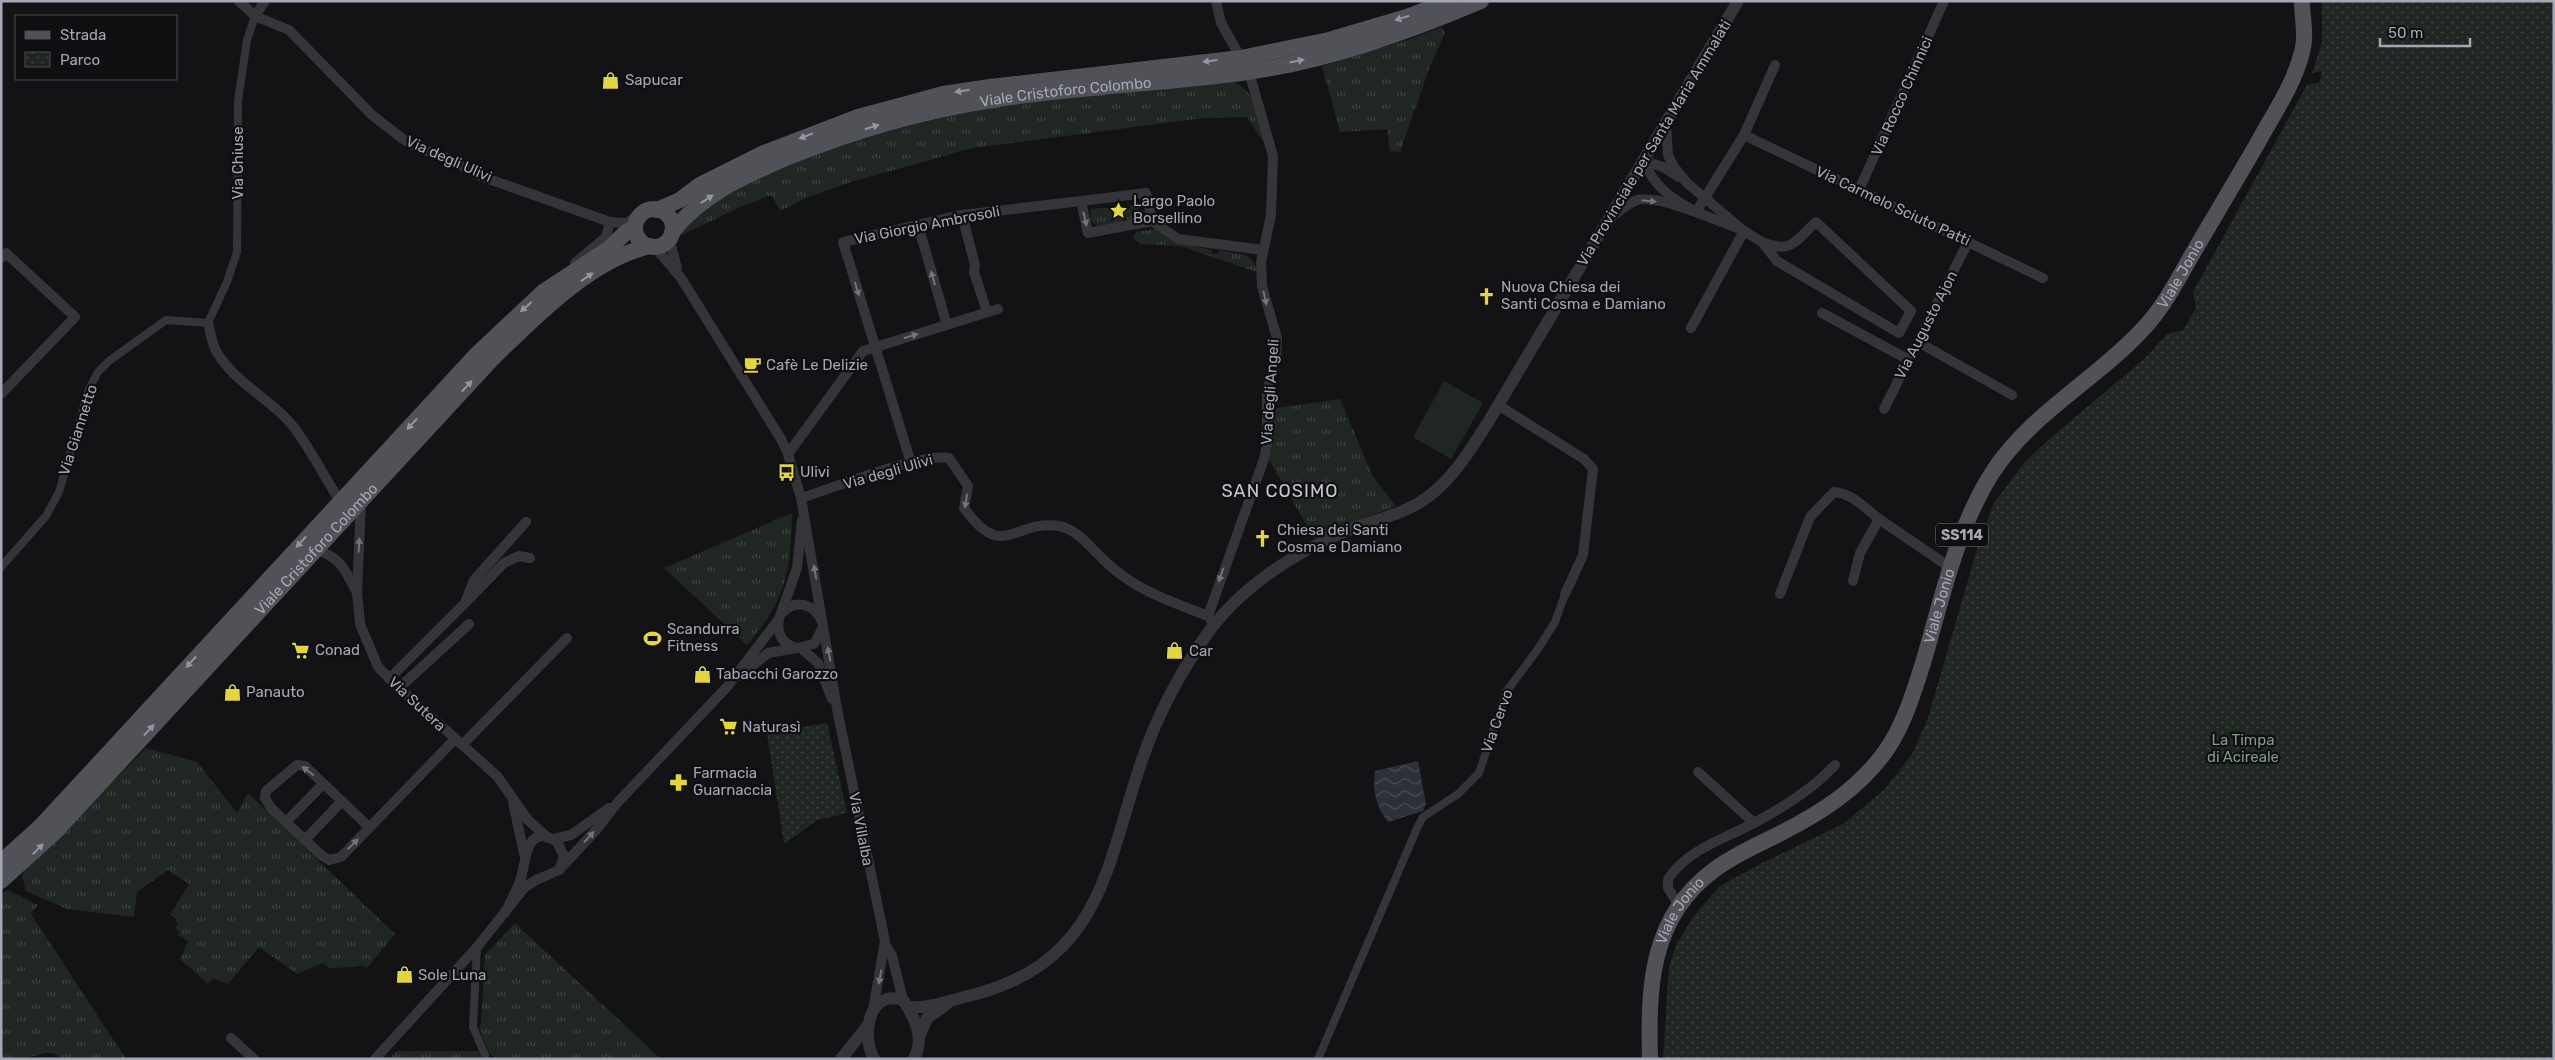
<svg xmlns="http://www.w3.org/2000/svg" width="2555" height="1060" viewBox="0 0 2555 1060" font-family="Rubik,sans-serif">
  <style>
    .grass { fill: url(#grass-tufts) }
    .park { fill: url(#park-dots) }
    .pitch { fill: #202722 }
    .water { fill: url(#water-waves) }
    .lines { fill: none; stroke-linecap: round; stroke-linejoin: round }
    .pedestrian { stroke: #353439; stroke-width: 8 }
    .minor { stroke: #353439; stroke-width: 10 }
    .tertiary { stroke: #353439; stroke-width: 12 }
    .primary { stroke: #515158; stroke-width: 16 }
    .oneway { fill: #9596a2 }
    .oneway2 { fill: #73737d }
    .labels { text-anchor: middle; stroke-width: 4.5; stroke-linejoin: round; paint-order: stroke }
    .shield { fill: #0f0e10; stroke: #797983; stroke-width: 1 }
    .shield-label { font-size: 14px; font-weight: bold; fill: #a6a7b4 }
    .poi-label { font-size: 15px; fill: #a6a7b4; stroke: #0f0e10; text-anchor: start }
    .street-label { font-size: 15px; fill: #a6a7b4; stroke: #0f0e10 }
    .park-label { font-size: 15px; fill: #7e9e88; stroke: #0f0e10 }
    .quarter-label { font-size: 18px; letter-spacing: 1px; fill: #c6c6d0; stroke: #0f0e10 }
  </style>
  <defs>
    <pattern id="grass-tufts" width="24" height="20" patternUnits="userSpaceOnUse" patternTransform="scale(1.25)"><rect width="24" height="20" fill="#202722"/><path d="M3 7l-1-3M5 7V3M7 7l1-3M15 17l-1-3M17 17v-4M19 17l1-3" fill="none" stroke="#3d4440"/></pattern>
    <pattern id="park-dots" width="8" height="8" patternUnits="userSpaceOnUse" patternTransform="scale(1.25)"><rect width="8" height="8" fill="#202722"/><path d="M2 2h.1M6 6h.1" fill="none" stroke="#3d4440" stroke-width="1.8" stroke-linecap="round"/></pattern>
    <pattern id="water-waves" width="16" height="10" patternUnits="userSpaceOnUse" patternTransform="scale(1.25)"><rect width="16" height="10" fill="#2c3039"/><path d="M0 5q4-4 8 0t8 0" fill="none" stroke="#484b53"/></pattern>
  </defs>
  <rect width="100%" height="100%" fill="#131315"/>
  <g class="grass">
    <path d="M1442,27L1445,33L1430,66L1400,152L1390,151L1387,129L1340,132L1322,66L1401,42Z"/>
    <path d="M1232,82C1257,88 1260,125 1266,146L1247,117L1203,118L973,148L854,181L808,197L780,211L771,195L740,207L680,236C692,210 720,199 744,186C815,148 915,116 995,105C1074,95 1153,90 1232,82Z"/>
    <path d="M1137,205L1140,212L1138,217L1134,220L1097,226L1090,220L1091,209Z"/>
    <path d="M1155,229L1175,243L1212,250V253L1218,254L1219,250C1236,255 1254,250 1257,272L1180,246L1141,244L1133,238L1136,232Z"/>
    <path d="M1340,399L1373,477L1396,506L1314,538L1269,460L1272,448L1271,409Z"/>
    <path d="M792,513C791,571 786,600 747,645L664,568Z"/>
    <path d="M146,748L197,762L237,813L248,793L395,934L367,968L361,965L357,967L329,968L323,963L297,974L259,947L228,984L213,978L208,984L180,959L188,941L178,935L180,932L175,928L178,924L176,922L177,919L170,915L189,884L168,870L137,892L134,917L67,909L26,891L22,876L25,870Z"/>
    <path d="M7,890L38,905L31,914L126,1059H63L53,1053H45L22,1059H1V895Z"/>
    <path d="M515,923L661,1059H495L489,1053L479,1028L481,1024L485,955Z"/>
    <path d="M396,1051H478L483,1059H389Z"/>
  </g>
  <g class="park">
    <path d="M2322,1H2554V1059H1663L1669,967L1677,943L1696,913L1720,886L1760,864L1843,824L1885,789L1912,754L1927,721L1978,546L1994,503L2024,463L2048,440L2143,360L2167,334L2183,330L2196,308L2193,292L2307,85L2320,82L2322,71L2312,73L2322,43Z"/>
    <path d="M827,723L847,813L817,820L784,844L767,733Z"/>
  </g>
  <path class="pitch" d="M1444,381L1483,403L1451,459L1413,437Z"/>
  <path class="water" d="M1418,761L1426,804L1423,811L1388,822C1376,807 1372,790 1375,771Z"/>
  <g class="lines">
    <g class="pedestrian">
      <path d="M1,567L46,516L59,492L89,389L98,372L109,361L166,320L208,323L227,282L237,252L238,101L247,40L255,16"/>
      <path d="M477,947L473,1027L485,1055"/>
      <path d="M1318,1059L1418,826L1423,817L1458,794L1479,773L1506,692L1538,649L1555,622L1565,594"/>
    </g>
    <g class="minor">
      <path d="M239,1L255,16L289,30L372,115L403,139L421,149L447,158L483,177L610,222L626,223L639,216"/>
      <path d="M1216,1L1221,23L1241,58"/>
      <path d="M255,16L265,1"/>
      <path d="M1666,123L1668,155L1674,167L1687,183L1744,231L1762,242L1777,261L1899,333L1911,311L1816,222C1794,242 1792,254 1762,242"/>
      <path d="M1744,135L1775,65"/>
      <path d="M1644,161C1654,187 1672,199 1696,212L1744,135L2043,278"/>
      <path d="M1644,161L1663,167L1679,177"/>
      <path d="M1859,190L1944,1"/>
      <path d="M962,215L975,265L974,272L987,312"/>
      <path d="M1612,217C1619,211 1628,203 1637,200C1658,194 1715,220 1737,228"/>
      <path d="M1152,221L1088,233L1081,201L1146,193L1152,221L1178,239L1263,250"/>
      <path d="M918,225L947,325"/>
      <path d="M669,238L677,268"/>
      <path d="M654,246L681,278L781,439L788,454L801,498L838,714L885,941L873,1010"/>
      <path d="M1,258L6,253L75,317L1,394"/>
      <path d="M575,263L606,237L610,222"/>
      <path d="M1822,313L1909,360"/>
      <path d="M208,323C210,331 212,341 215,349C233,383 273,399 296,430C312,452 325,478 340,501"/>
      <path d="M1691,328L1744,231"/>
      <path d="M1918,342L2012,395"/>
      <path d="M1498,405L1584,459L1593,469L1583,555L1565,594"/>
      <path d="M1884,409L1968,242"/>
      <path d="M788,454L863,351L998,309"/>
      <path d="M911,463L843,242L962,215L1081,201"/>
      <path d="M801,498C834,488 919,453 949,458L968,486L964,508C1004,563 1013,519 1059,526C1078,529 1093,551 1107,563C1137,591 1170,601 1208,616L1211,620"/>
      <path d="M361,502L357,592L360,624L378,667L399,688L497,776L528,820L548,838"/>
      <path d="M315,549C341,558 344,568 356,591"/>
      <path d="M1853,581L1860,553L1879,519L1951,568"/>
      <path d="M1780,594L1810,517L1834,492C1852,493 1865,508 1879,519"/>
      <path d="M466,602L504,563L519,556L530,558"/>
      <path d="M783,612C796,599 814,604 821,620"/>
      <path d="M1208,616L1264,459L1267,445V392L1276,358L1277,338L1262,286L1261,262L1271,215L1273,156L1249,72"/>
      <path d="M779,619C776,634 783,645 797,648L814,644L822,629"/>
      <path d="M802,649L818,663L832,699"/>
      <path d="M740,676L768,653L797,648"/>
      <path d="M389,679L465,603L474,580L526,522"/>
      <path d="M399,688L469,624"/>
      <path d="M462,745L567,638"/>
      <path d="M1698,772L1754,823"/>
      <path d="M513,802L524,854"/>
      <path d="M286,822L323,784"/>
      <path d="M369,827L305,766L297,765L266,791L265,798L271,808L321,855L329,860L341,857L455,739"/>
      <path d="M553,839L571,835L609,808"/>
      <path d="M305,840L342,801"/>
      <path d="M559,870L597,829L618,802L726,688L779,619L797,568L802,520"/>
      <path d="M1679,906L1668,888V879C1688,849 1724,839 1754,823C1782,808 1813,789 1835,765"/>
      <path d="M885,944L892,956L903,1000"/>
      <path d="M231,1038L254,1059"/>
      <path d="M375,1059L477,947L525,887L536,880L559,870L564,856L557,842C526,821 526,861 521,878C517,890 510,902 505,913"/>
    </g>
    <g class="tertiary">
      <path d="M908,1007C930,1009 955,999 976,994C1104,959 1106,863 1143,757C1157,717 1179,675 1203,640C1236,590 1294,552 1349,530C1375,520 1406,514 1429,496C1454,477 1470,450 1487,424L1738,1"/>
      <path d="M920,1035L927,1018L947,1004"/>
      <path d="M841,1059L869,1024"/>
      <path d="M874,1059C861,1036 868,989 903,1000C915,1018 925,1038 914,1059"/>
    </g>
    <g class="primary">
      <circle cx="654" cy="228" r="19"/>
      <path d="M657,210L680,200L700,185L764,153L858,117L903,105L943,94L990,87L1241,58L1329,40L1407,17L1448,1"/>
      <path id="s1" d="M672,232C701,195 744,176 786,158C852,131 921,111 992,100C1076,86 1163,84 1248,72C1329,60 1406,33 1481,1"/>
      <path d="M1,862L41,826L477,354L543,292L610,248L626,232L635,227"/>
      <path id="s2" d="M1,881L56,831L491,360C533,319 591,259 650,246"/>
      <path id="s3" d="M1650,1059C1648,987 1650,917 1714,870C1735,854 1760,844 1783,832C1822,812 1858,789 1885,752C1904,725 1913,694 1923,663C1942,599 1956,530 1992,473C2030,414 2096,380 2143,329C2164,307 2178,279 2193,253C2214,217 2235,182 2256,146C2272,116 2294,85 2302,52C2307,35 2302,19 2302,1"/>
    </g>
  </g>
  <defs><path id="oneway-solid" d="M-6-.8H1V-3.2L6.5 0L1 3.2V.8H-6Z" transform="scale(1.25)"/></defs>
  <g class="oneway">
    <use href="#oneway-solid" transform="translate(1402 18) rotate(162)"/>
    <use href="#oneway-solid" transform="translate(1210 61) rotate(173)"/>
    <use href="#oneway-solid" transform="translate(1297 61) rotate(-12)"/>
    <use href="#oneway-solid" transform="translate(962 91) rotate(171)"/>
    <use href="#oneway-solid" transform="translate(872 127) rotate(-17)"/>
    <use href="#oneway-solid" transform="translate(806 136) rotate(159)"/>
    <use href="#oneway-solid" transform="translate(707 199) rotate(-33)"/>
    <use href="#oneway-solid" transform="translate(587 277) rotate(-34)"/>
    <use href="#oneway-solid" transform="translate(526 307) rotate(139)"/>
    <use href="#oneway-solid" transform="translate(467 386) rotate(-47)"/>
    <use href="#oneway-solid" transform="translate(412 424) rotate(133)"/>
    <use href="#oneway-solid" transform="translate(301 542) rotate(133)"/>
    <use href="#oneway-solid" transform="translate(191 662) rotate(133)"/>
    <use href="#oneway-solid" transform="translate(149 730) rotate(-47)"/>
    <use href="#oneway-solid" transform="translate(38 849) rotate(-44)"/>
  </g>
  <g class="oneway2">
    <use href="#oneway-solid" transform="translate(1649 201) rotate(6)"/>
    <use href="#oneway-solid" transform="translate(1085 219) rotate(77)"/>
    <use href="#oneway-solid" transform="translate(933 278) rotate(-106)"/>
    <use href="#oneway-solid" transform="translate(857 289) rotate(73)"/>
    <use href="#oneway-solid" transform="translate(1265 298) rotate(77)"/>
    <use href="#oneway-solid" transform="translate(911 336) rotate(-17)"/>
    <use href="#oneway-solid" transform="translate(966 501) rotate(99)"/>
    <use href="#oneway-solid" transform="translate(359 545) rotate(-87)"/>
    <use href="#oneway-solid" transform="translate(815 572) rotate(-100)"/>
    <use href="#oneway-solid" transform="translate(1221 575) rotate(109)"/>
    <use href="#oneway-solid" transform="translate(829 654) rotate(-101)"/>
    <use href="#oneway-solid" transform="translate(308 771) rotate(-143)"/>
    <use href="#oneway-solid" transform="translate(589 837) rotate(-47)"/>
    <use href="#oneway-solid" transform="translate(353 844) rotate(-45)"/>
    <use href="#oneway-solid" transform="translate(880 977) rotate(100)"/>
  </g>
  <defs>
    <symbol id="shop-bare" viewBox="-9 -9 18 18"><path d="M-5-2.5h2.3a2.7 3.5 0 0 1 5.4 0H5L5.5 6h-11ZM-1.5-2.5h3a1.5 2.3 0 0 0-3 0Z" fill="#e3d53c" stroke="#0f0e10" stroke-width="2.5" paint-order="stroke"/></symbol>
    <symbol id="sight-bare" viewBox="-9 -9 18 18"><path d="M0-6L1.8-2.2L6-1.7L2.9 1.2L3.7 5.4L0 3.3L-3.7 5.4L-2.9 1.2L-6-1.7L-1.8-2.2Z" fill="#e3d53c" stroke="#0f0e10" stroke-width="2.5" paint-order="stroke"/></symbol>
    <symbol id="church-bare" viewBox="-9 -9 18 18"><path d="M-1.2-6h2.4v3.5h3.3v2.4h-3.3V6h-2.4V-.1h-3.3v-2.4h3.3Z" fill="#e3d53c" stroke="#0f0e10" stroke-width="2.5" paint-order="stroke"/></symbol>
    <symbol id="cafe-bare" viewBox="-9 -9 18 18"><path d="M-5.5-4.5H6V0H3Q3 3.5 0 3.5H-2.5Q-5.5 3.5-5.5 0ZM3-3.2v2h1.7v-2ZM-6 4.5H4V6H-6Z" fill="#e3d53c" stroke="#0f0e10" stroke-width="2.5" paint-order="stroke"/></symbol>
    <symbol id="bus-bare" viewBox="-9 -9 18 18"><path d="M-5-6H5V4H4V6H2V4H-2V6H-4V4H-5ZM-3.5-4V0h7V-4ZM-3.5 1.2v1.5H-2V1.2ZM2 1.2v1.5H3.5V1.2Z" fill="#e3d53c" stroke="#0f0e10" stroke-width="2.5" paint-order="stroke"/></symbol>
    <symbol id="stadium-bare" viewBox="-9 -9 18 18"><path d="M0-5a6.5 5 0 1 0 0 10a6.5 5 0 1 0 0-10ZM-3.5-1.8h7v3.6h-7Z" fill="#e3d53c" stroke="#0f0e10" stroke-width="2.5" paint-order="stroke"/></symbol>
    <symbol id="supermarket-bare" viewBox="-9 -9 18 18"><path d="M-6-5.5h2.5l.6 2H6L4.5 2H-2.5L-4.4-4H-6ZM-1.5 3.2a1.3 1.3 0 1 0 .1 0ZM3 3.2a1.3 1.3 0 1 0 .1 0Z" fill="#e3d53c" stroke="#0f0e10" stroke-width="2.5" paint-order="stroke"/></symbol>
    <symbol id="pharmacy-bare" viewBox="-9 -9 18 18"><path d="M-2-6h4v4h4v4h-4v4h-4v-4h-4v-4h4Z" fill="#e3d53c" stroke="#0f0e10" stroke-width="2.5" paint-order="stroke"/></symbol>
  </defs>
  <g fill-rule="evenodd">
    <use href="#shop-bare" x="598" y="68" width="25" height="25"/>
    <use href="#sight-bare" x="1106" y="198" width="25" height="25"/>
    <use href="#church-bare" x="1474" y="284" width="25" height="25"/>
    <use href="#cafe-bare" x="740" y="352" width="25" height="25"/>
    <use href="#bus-bare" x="774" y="460" width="25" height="25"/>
    <use href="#church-bare" x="1250" y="526" width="25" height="25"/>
    <use href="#stadium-bare" x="640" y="626" width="25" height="25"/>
    <use href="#supermarket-bare" x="288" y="638" width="25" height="25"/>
    <use href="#shop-bare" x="1162" y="638" width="25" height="25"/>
    <use href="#shop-bare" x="690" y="662" width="25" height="25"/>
    <use href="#shop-bare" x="220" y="680" width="25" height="25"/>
    <use href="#supermarket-bare" x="716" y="714" width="25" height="25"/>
    <use href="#pharmacy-bare" x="666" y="770" width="25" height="25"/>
    <use href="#shop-bare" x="392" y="962" width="25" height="25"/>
  </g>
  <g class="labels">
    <rect class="shield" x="1936" y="523.5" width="52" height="23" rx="4"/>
    <g class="shield-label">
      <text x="1962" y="540">SS114</text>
    </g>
    <g class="poi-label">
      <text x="625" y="85">Sapucar</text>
      <text x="1133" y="206">Largo Paolo<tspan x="1133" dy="17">Borsellino</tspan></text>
      <text x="1501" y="292">Nuova Chiesa dei<tspan x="1501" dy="17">Santi Cosma e Damiano</tspan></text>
      <text x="766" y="370">Cafè Le Delizie</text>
      <text x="800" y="477">Ulivi</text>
      <text x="1277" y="535">Chiesa dei Santi<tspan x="1277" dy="17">Cosma e Damiano</tspan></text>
      <text x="667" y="634">Scandurra<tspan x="667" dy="17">Fitness</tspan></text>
      <text x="315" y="655">Conad</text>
      <text x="1189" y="656">Car</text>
      <text x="716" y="679">Tabacchi Garozzo</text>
      <text x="246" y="697">Panauto</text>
      <text x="742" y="732">Naturasì</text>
      <text x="693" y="778">Farmacia<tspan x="693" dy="17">Guarnaccia</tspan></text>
      <text x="418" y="980">Sole Luna</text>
    </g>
    <g class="street-label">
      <text dy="5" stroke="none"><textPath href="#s1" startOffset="426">Viale Cristoforo Colombo</textPath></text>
      <text transform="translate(1902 96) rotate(-66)" y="5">Via Rocco Chinnici</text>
      <text transform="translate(1654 143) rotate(-59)" y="5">Via Provinciale per Santa Maria Ammalati</text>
      <text transform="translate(449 159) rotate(24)" y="5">Via degli Ulivi</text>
      <text transform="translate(238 163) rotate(-90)" y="5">Via Chiuse</text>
      <text transform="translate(1893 206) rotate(25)" y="5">Via Carmelo Sciuto Patti</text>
      <text transform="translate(927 225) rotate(-11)" y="5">Via Giorgio Ambrosoli</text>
      <text dy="5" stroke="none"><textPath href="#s3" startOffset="995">Viale Jonio</textPath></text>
      <text transform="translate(1926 325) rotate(-63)" y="5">Via Augusto Ajon</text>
      <text transform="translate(1270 392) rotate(-86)" y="5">Via degli Angeli</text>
      <text transform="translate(78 430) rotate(-72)" y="5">Via Giannetto</text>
      <text transform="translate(888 472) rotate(-16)" y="5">Via degli Ulivi</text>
      <text dy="5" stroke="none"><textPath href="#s2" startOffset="458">Viale Cristoforo Colombo</textPath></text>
      <text dy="5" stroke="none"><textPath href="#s3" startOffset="575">Viale Jonio</textPath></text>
      <text transform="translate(417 704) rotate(43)" y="5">Via Sutera</text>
      <text transform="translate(1497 721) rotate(-70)" y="5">Via Cervo</text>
      <text transform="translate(861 829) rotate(79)" y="5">Via Villalba</text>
      <text dy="5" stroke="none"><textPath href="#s3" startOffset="155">Viale Jonio</textPath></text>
    </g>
    <g class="park-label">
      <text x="2243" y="745">La Timpa<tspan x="2243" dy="17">di Acireale</tspan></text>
    </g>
    <g class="quarter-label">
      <text x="1280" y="497">SAN COSIMO</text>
    </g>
  </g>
  <rect width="2555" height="1060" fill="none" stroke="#a6a7b4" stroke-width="5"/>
  <rect x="15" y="15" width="162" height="65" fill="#0f0e10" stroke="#4b4b52"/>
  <rect x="25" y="31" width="25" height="8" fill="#515158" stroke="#4b4b52"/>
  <text x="60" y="40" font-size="15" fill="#a6a7b4">Strada</text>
  <rect x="25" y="52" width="25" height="15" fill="url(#park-dots)" stroke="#4b4b52"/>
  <text x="60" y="65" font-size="15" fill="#a6a7b4">Parco</text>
  <path d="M2380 38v8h90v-8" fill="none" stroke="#a6a7b4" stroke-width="2.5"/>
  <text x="2388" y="38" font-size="15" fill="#a6a7b4" stroke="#0f0e10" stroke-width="4" paint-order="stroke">50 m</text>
</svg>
